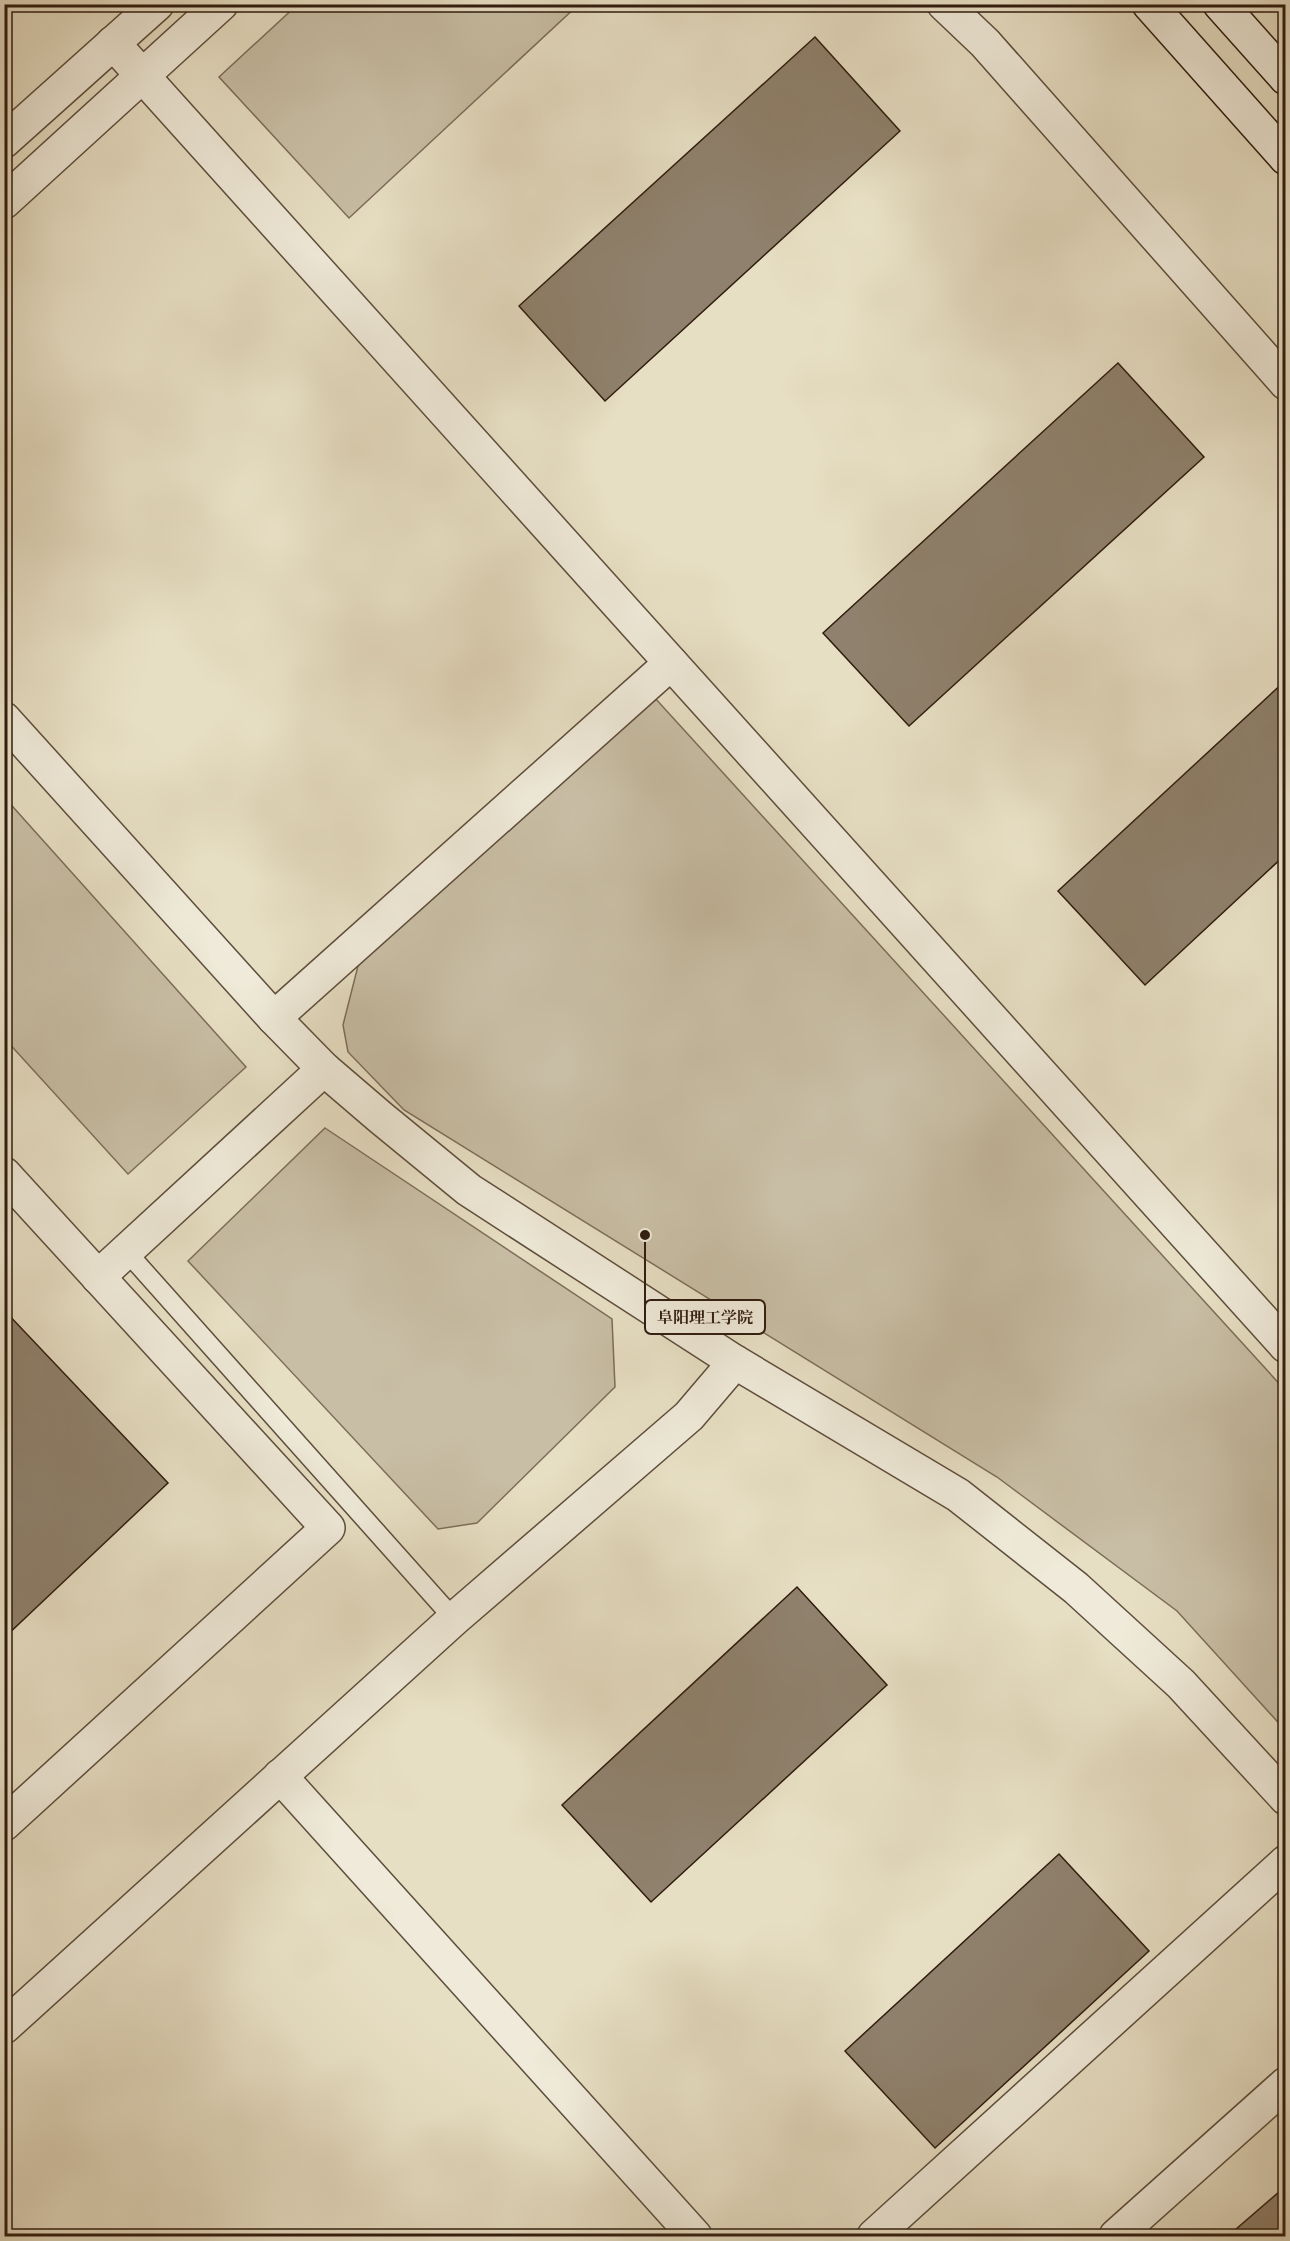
<svg xmlns="http://www.w3.org/2000/svg" width="1290" height="2241" viewBox="0 0 1290 2241" font-family="'Libre Caslon Text','Noto Serif SC',serif">
  <style>
    .green { fill: #c8bea5; stroke: #7c6d5a; stroke-width: 1.5 }
    .building { fill: #8f816d; stroke: #301c0f; stroke-width: 1.5 }
    .lines { fill: none; stroke-linecap: round; stroke-linejoin: round }
    .lane-casing { stroke: #5e4d3c; stroke-width: 21 }
    .street-casing { stroke: #5e4d3c; stroke-width: 36 }
    .secondary-casing { stroke: #301c0f; stroke-width: 36 }
    .lane { stroke: #efead9; stroke-width: 18 }
    .street { stroke: #efead9; stroke-width: 33 }
    .secondary { stroke: #efead9; stroke-width: 33 }
    .leader { fill: none; stroke: #301c0f; stroke-width: 2 }
    .callout-dot { fill: #301c0f; stroke: #efead9; stroke-width: 2 }
    .callout { fill: #efead9; stroke: #301c0f; stroke-width: 2 }
    .callout-label { font-size: 16px; text-anchor: middle; font-weight: bold; fill: #301c0f }
  </style>
  <rect width="100%" height="100%" fill="#e7dfc4"/>
  <filter id="stains"><feTurbulence type="fractalNoise" baseFrequency=".00333" numOctaves="4"/><feColorMatrix values="0 0 0 0 .2 0 0 0 0 .09 0 0 0 0 .02 0 0 0 .5 -.17"/></filter>
  <radialGradient id="worn" r=".72"><stop offset=".6" stop-color="#630" stop-opacity="0"/><stop offset="1" stop-color="#630" stop-opacity=".3"/></radialGradient>
  <g class="green">
    <path d="M297,5V4L578,5L349,218L219,77Z"/>
    <path d="M654,697L1285,1390V1730L1177,1611L997,1477L404,1110L348,1052L343,1025L360,958Z"/>
    <path d="M5,798L246,1067L128,1174L5,1039Z"/>
    <path d="M325,1128L612,1319L615,1387L477,1523L438,1529L188,1261Z"/>
  </g>
  <g class="building">
    <path d="M815,37L900,131L605,401L519,306Z"/>
    <path d="M1118,363L1204,457L909,726L823,633Z"/>
    <path d="M1286,680V854L1145,985L1058,891Z"/>
    <path d="M4,1310L168,1483L4,1638Z"/>
    <path d="M797,1587L887,1685L651,1902L562,1805Z"/>
    <path d="M1059,1854L1149,1951L935,2148L845,2051Z"/>
    <path d="M1286,2186V2236H1228Z"/>
  </g>
  <g class="lines">
    <defs>
      <path id="lane" d="M126,1251L454,1619"/>
      <g id="street">
        <path d="M944,4L985,43L1286,383"/>
        <path d="M113,43L1286,1346"/>
        <path d="M4,141L157,4"/>
        <path d="M4,202L221,4"/>
        <path d="M4,719L274,1018L324,1069L380,1117L469,1190L735,1362L958,1495L1076,1588L1181,1684L1286,1798"/>
        <path d="M274,1018L671,663"/>
        <path d="M4,1174L328,1528L4,1824"/>
        <path d="M98,1277L324,1069"/>
        <path d="M280,1776L695,2236"/>
        <path d="M4,2027L454,1619L689,1416L735,1362"/>
        <path d="M874,2236L1286,1862"/>
        <path d="M1116,2236L1286,2084"/>
      </g>
      <g id="secondary">
        <path d="M1149,4L1286,158"/>
        <path d="M1220,4L1286,78"/>
      </g>
    </defs>
    <use href="#lane" class="lane-casing"/>
    <use href="#street" class="street-casing"/>
    <use href="#secondary" class="secondary-casing"/>
    <use href="#lane" class="lane"/>
    <use href="#street" class="street"/>
    <use href="#secondary" class="secondary"/>
  </g>
  <path class="leader" d="M645 1235L645 1317"/>
  <circle class="callout-dot" cx="645" cy="1235" r="6"/>
  <rect class="callout" x="645" y="1300" width="120" height="34" rx="6"/>
  <g class="callout-label">
    <text x="705" y="1323">阜阳理工学院</text>
  </g>
  <rect width="1290" height="2241" fill="none" stroke="#e7dfc4" stroke-width="24"/>
  <rect x="6" y="6" width="1278" height="2229" fill="none" stroke="#301c0f" stroke-width="3"/>
  <rect x="12" y="12" width="1266" height="2217" fill="none" stroke="#301c0f" stroke-width="1.5"/>
  <rect width="100%" height="100%" filter="url(#stains)"/>
  <rect width="100%" height="100%" fill="url(#worn)"/>
</svg>
